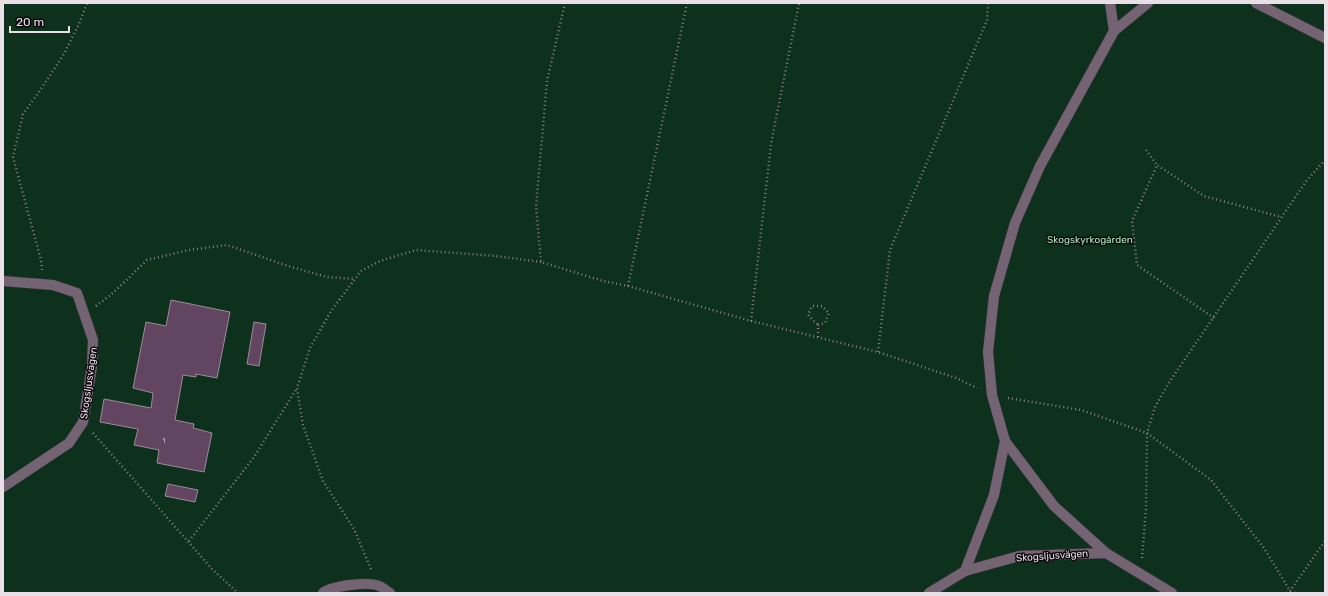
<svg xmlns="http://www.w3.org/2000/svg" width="1328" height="596" viewBox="0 0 1328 596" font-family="Rubik,sans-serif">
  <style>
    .green { fill: #0d311c }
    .building { fill: #624560; stroke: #9d8b9b }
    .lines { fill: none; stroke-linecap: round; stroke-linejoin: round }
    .minor-casing { stroke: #3f353f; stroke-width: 11 }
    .path { stroke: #897e88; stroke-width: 2.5; stroke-dasharray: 1 3; stroke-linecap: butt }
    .minor { stroke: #746372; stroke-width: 10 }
    .labels { text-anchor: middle; stroke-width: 3; stroke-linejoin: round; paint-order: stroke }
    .number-label { font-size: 8px; fill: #c6b8c5 }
    .park-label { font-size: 10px; fill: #aae9bd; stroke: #0c070c }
    .street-label { font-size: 10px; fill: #e8dfe7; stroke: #0c070c }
  </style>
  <rect width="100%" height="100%" fill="#271926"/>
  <rect class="green" x="3" y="3" width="1322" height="590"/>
  <g class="building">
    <path d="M171,300L230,312L217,378L196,374V377L183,375L175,420L194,424L193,428L212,433L204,472L157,463L159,450L134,445L138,429L100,422L104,399L151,408L153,393L133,388L146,322L166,326Z"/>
    <path d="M254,322L266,324L259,366L247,364Z"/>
    <path d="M168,484L198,490L195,502L165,496Z"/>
  </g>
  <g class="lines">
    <defs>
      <g id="minor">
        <path d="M1110,3L1114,31"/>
        <path d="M1256,3L1325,38"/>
        <path d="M3,281L53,285L77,293L93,340L92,366L83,422L69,443L3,487"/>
        <path d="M1005,441L1054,506L1106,553"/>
        <path d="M965,571L994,495L1005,441L992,395L988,352L994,296L1015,223L1040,166L1114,31L1148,3"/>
        <path d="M323,593C330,586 370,581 379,586C383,587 386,591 390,593"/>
        <path d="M929,593L965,571L1019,556L1106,553L1172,593"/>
      </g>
    </defs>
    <use href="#minor" class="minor-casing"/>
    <g class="path">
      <path d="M565,3L547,81L536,206L541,262L603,281L628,286L751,321L878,352L956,378L977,388"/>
      <path d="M1146,150L1157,165"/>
      <path d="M42,270L41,260L13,157L23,114L39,92L64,54L79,24L87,3"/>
      <path d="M628,286L687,3"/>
      <path d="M96,306L113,293L147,260L189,250L227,245L288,266L327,277L355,279"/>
      <path d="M1214,318L1137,265L1132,221L1157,165L1204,196L1281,217"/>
      <path d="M751,321L771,144L799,3"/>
      <path d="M818,337V325L825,323L829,313L822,306H812L808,315L818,325"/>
      <path d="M878,352L890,250L987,20L988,3"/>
      <path d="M1008,398L1081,410L1147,433L1211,480L1264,548L1290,591L1296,593"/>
      <path d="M93,433L212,569L238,593"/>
      <path d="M189,541L254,457L297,388"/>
      <path d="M1142,558L1146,509L1147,433L1155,407L1168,384L1307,180L1325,160"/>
      <path d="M371,569L354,529L323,481L303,425L297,388L310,348L331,311L361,271L380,261L416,250L496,256L541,262"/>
      <path d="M1286,593L1290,591L1325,541"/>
    </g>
    <use href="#minor" class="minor"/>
  </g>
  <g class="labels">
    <g class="number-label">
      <text x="164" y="443">1</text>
    </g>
    <g class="park-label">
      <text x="1090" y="243">Skogskyrkogården</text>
    </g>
    <g class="street-label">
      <text transform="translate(88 383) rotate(-82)" y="4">Skogsljusvägen</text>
      <text transform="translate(1052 555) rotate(-4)" y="4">Skogsljusvägen</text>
    </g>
  </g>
  <rect width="1328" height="596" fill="none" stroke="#e8dfe7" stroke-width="8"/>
  <path d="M10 26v6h59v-6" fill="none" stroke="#e8dfe7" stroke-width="2"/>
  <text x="16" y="26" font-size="12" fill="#e8dfe7" stroke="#0c070c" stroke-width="3" paint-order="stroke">20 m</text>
</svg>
